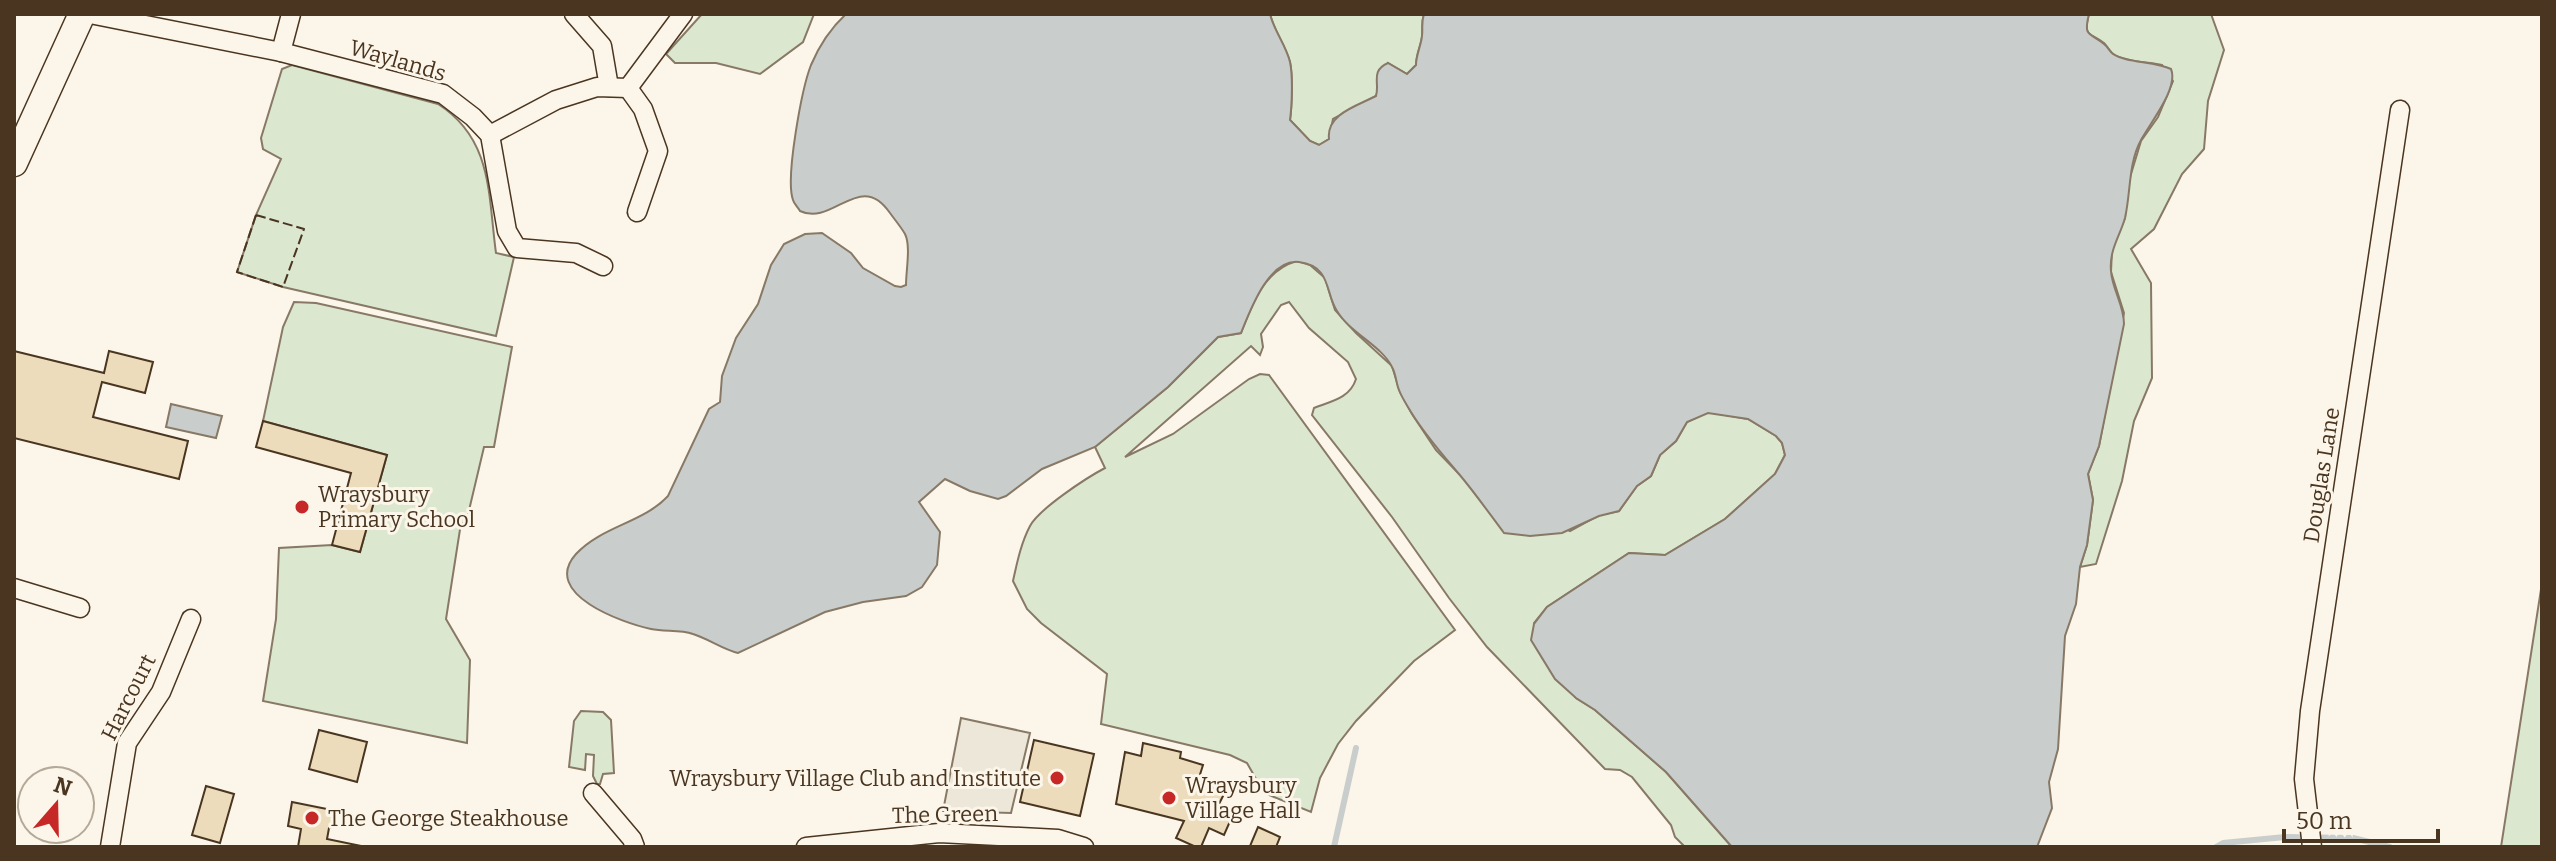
<svg xmlns="http://www.w3.org/2000/svg" width="2556" height="861" viewBox="0 0 2556 861" font-family="Bitter,serif">
  <style>
    .green { fill: #dce7d0; stroke: #887966; stroke-width: 2 }
    .parking { fill: #ede7d9; stroke: #887966; stroke-width: 2 }
    .water { fill: #c9cecd; stroke: #887966; stroke-width: 2 }
    .lines { fill: none; stroke-linecap: round; stroke-linejoin: round }
    .stream { stroke: #c9cecd; stroke-width: 6 }
    .building { fill: #ecdcbc; stroke: #4a3520; stroke-width: 2 }
    .street-casing { stroke: #4a3520; stroke-width: 21 }
    .secondary-casing { stroke: #4a3520; stroke-width: 29 }
    .street { stroke: #fbf6e9; stroke-width: 18 }
    .secondary { stroke: #fbf6e9; stroke-width: 26 }
    .fence { stroke: #4a3520; stroke-width: 2; stroke-dasharray: 10 4; stroke-linecap: butt }
    .poi-dot { fill: #c62828; stroke: #fbf6e9; stroke-width: 3 }
    .labels { text-anchor: middle; stroke-width: 6; stroke-linejoin: round; paint-order: stroke }
    .street-label { font-size: 22px; fill: #4a3520; stroke: #fbf6e9 }
    .poi-label { font-size: 22px; fill: #4a3520; stroke: #fbf6e9; text-anchor: start }
  </style>
  <rect width="100%" height="100%" fill="#fbf6e9"/>
  <g class="green">
    <path d="M702,14H814L803,42L760,74L716,63H675L666,54Z"/>
    <path d="M1270,14H1424C1421,23 1423,28 1422,36C1421,46 1416,54 1416,65L1407,74L1388,63L1376,96L1333,119L1329,139L1319,145L1310,141L1290,120C1292,105 1293,76 1290,62C1285,45 1274,31 1270,14Z"/>
    <path d="M2089,14H2211L2224,50L2208,101L2204,149L2182,174L2154,229L2131,249L2151,283L2152,378L2134,421L2122,481L2096,564L2080,567L2087,545L2093,500L2088,474L2099,446L2124,313L2111,272L2112,249L2125,218L2128,184L2141,141L2158,117L2173,81L2162,65C2148,62 2123,62 2112,53C2109,50 2107,46 2104,43C2089,32 2083,37 2089,14Z"/>
    <path d="M292,65L438,104C493,139 488,195 496,253L514,257L496,336L283,287L237,272L256,215L281,159L263,149L261,138L282,69Z"/>
    <path d="M1297,261L1310,265L1325,278L1335,310L1356,333L1392,366L1400,392L1412,414L1436,450L1460,475L1570,531L1599,515L1619,511L1637,486L1651,476L1660,455L1676,441L1687,422L1708,412L1748,419L1776,436L1782,443L1785,455L1775,474L1725,519L1665,555L1629,553L1547,607L1534,623L1576,698L1595,710L1666,772L1732,847H1685L1675,837L1671,825L1632,777L1620,770L1605,769L1487,647L1449,598L1392,517L1312,415L1314,408C1332,401 1350,398 1356,379L1348,362L1309,328L1289,302L1281,305L1261,334L1263,347L1260,355L1251,346L1125,457L1173,434L1249,379L1260,374L1269,375L1455,630L1414,661L1356,721L1338,744L1320,778L1311,812L1264,793L1247,763L1230,755L1101,724L1107,674L1041,623L1027,609L1013,581C1017,563 1021,543 1030,526C1039,509 1086,478 1105,468L1095,447L1168,387L1218,337L1241,333C1252,304 1264,270 1297,261Z"/>
    <path d="M294,302L316,303L512,347L494,447H484L466,523H461L446,619L470,660L467,743L263,701L276,619L279,548L332,545L360,552L387,455L263,421L283,327Z"/>
    <path d="M2542,583V847H2501Z"/>
    <path d="M581,711L603,712L611,720L614,773L603,774L600,784H597L593,776L594,755L586,754L585,770L569,767L574,721Z"/>
  </g>
  <path class="parking" d="M961,718L1030,733L1011,813L943,811Z"/>
  <g class="water">
    <path d="M846,14H1270C1274,31 1286,45 1290,62C1293,76 1292,105 1290,120L1310,141L1319,145L1329,139C1326,114 1357,106 1376,96C1380,83 1370,71 1388,63L1407,74L1416,65C1416,55 1421,46 1422,36C1423,28 1421,23 1424,14H2089C2083,38 2090,32 2104,44C2108,47 2110,52 2113,54C2126,63 2155,61 2171,69C2179,88 2150,123 2141,140C2128,164 2131,192 2125,218C2120,236 2109,250 2111,271C2112,289 2124,305 2124,324L2099,446L2088,474L2093,500L2087,545L2080,567L2076,604L2065,636L2058,749L2049,782L2052,808L2037,847H1732L1666,772L1595,710L1576,698L1555,679L1531,640L1534,624L1547,607L1629,553L1665,555L1725,519L1775,474L1785,455L1782,443L1776,436L1748,419L1708,413L1687,422L1676,441L1660,455L1651,476L1637,486L1619,511L1599,516L1562,533L1530,536L1504,533C1489,513 1475,493 1459,474C1442,454 1425,435 1411,412C1407,405 1402,398 1399,390C1396,383 1396,374 1392,367C1382,346 1350,333 1337,311C1325,294 1332,266 1299,262C1269,258 1250,311 1241,333L1218,337L1168,387L1095,447L1042,469L1006,496L998,499L970,491L945,479L919,502L940,532L937,565L922,587L906,596L863,602L825,612L738,653C722,649 709,639 693,634C680,629 665,632 651,629C623,623 540,594 576,554C602,526 643,523 668,496L709,409L720,402L722,376L736,338L758,304L771,265L784,244L805,234L822,233L851,253L863,268L895,286L901,287L906,285C906,270 911,246 905,234C901,227 895,220 890,213C860,169 833,227 800,211C798,207 794,204 793,200C785,178 802,88 811,65C819,46 831,28 846,14Z"/>
    <path d="M171,404L222,416L216,438L166,427Z"/>
  </g>
  <g class="lines">
    <g class="stream">
      <path d="M1334,847L1356,748"/>
      <path d="M2216,847L2223,843L2285,837L2353,838L2390,847"/>
    </g>
  </g>
  <g class="building">
    <path d="M14,351L104,373L109,351L153,362L145,393L102,382L93,417L188,441L179,479L14,438Z"/>
    <path d="M263,421L387,455L360,552L332,545L351,473L256,447Z"/>
    <path d="M319,730L367,742L357,782L309,769Z"/>
    <path d="M1034,740L1094,754L1080,816L1020,802Z"/>
    <path d="M1143,743L1181,752L1180,758L1203,765L1198,781L1225,792L1219,804L1235,810L1224,835L1209,828L1201,847H1196L1176,838L1184,821L1116,804L1125,752L1141,756Z"/>
    <path d="M206,786L234,794L220,843L192,835Z"/>
    <path d="M292,802L337,811L334,828H329L327,839L366,847H298L301,829L288,826Z"/>
    <path d="M1258,827L1280,837L1276,847L1250,846Z"/>
  </g>
  <g class="lines">
    <defs>
      <g id="street">
        <path d="M90,14L281,52L443,94L473,117L490,135L507,231L517,248L576,253L603,266"/>
        <path d="M574,14L602,46L609,87"/>
        <path d="M281,52L291,14"/>
        <path d="M628,88L643,109L658,151L637,212"/>
        <path d="M490,135L556,100L597,87L628,88L683,14"/>
        <path d="M14,588L80,608"/>
        <path d="M593,793L632,839L635,847"/>
        <path d="M110,847L127,743L161,692L191,619"/>
        <path d="M806,847L939,833L1058,839L1084,847"/>
        <path d="M2312,847L2304,779L2310,711L2400,110"/>
      </g>
      <path id="secondary" d="M14,163L82,14"/>
    </defs>
    <use href="#street" class="street-casing"/>
    <use href="#secondary" class="secondary-casing"/>
    <use href="#street" class="street"/>
    <use href="#secondary" class="secondary"/>
    <path class="fence" d="M256,215L304,229L283,287L237,272Z"/>
  </g>
  <g class="poi-dot">
    <circle cx="302" cy="507" r="8"/>
    <circle cx="1057" cy="778" r="8"/>
    <circle cx="1169" cy="798" r="8"/>
    <circle cx="312" cy="818" r="8"/>
  </g>
  <g class="labels">
    <g class="street-label">
      <text transform="translate(398 60) rotate(16)" y="8">Waylands</text>
      <text transform="translate(2321 475) rotate(-81)" y="8">Douglas Lane</text>
      <text transform="translate(128 697) rotate(-63)" y="8">Harcourt</text>
      <text transform="translate(945 814) rotate(-1)" y="8">The Green</text>
    </g>
    <g class="poi-label">
      <text x="318" y="502">Wraysbury<tspan x="318" dy="25">Primary School</tspan></text>
      <text x="1041" y="786" text-anchor="end">Wraysbury Village Club and Institute</text>
      <text x="1185" y="793">Wraysbury<tspan x="1185" dy="25">Village Hall</tspan></text>
      <text x="328" y="826">The George Steakhouse</text>
    </g>
  </g>
  <rect width="2556" height="861" fill="none" stroke="#4a3520" stroke-width="32"/>
  <g transform="translate(56 805) rotate(20)"><circle r="38" fill="#fbf6e9" stroke="#b4a999" stroke-width="2"/>
  <path d="M0-6L14 30L0 20L-14 30Z" fill="#c62828"/>
  <text y="-12" font-size="22" font-weight="bold" text-anchor="middle" fill="#4a3520">N</text>
  </g>
  <path d="M2284 829v12h154v-12" fill="none" stroke="#4a3520" stroke-width="4"/>
  <text x="2296" y="829" font-size="24" fill="#4a3520" stroke="#fbf6e9" stroke-width="6" paint-order="stroke">50 m</text>
</svg>
